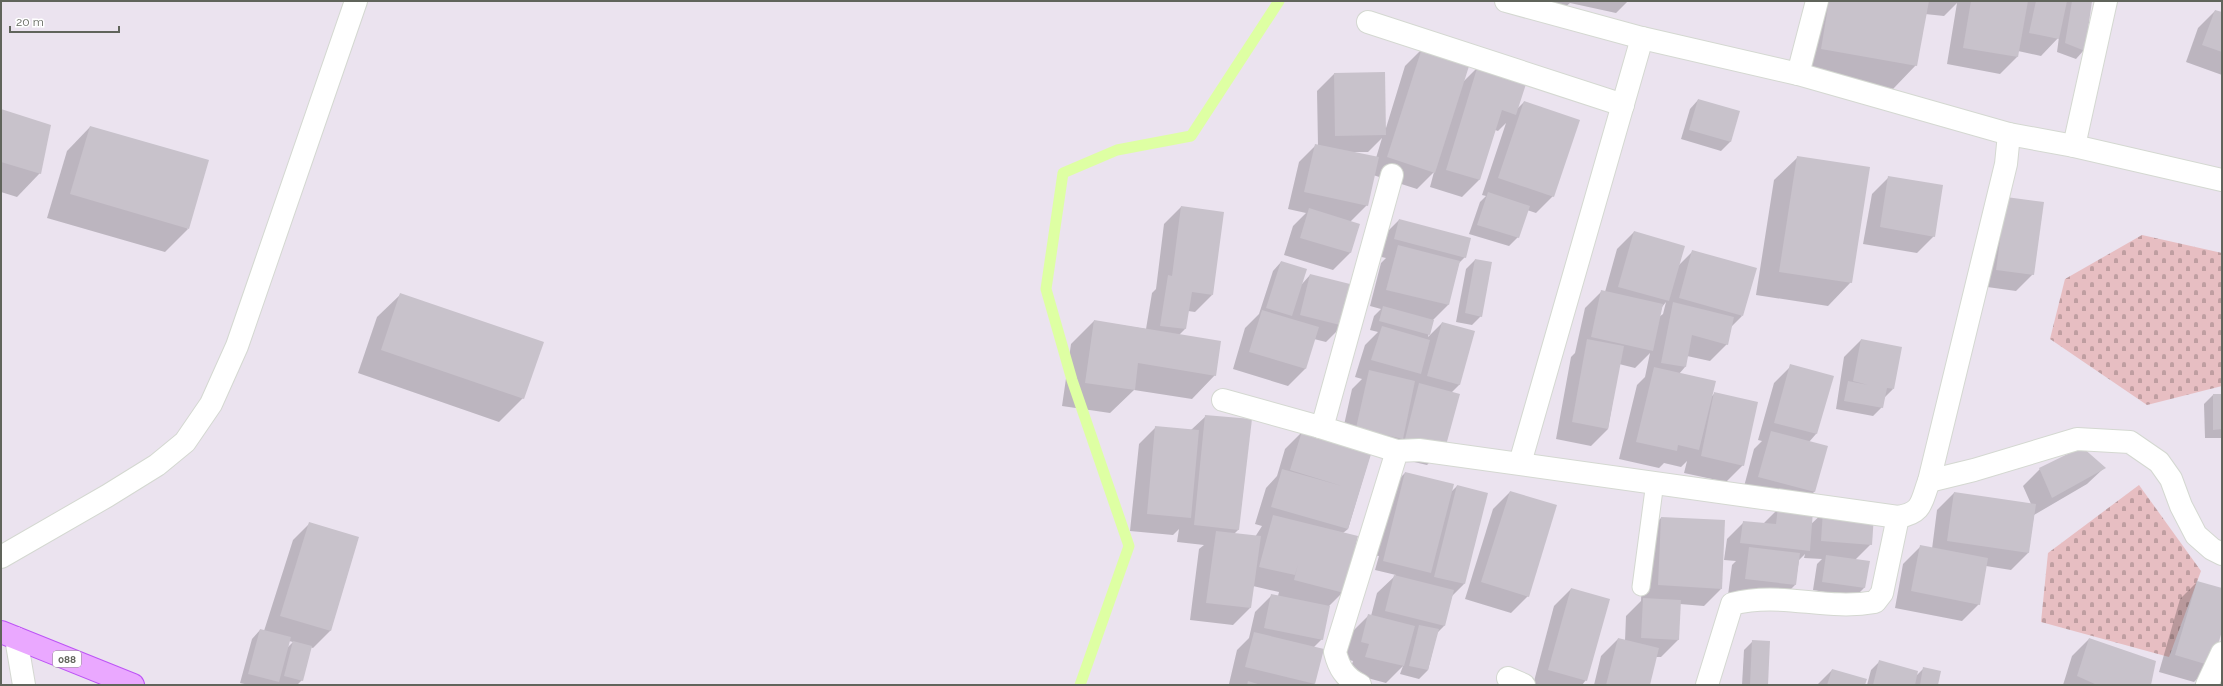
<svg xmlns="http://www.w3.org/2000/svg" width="2223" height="686" viewBox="0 0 2223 686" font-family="Raleway,sans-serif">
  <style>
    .cemetery { fill: url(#cemetery-stones) }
    .shadow { fill: #0003; fill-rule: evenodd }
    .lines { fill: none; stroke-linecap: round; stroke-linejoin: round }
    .stream { stroke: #deffa3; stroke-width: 11 }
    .building { fill: #c8c2cb }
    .service-casing { stroke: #d4d8d1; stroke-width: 19 }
    .minor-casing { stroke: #d4d8d1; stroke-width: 24 }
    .primary-casing { stroke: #bd54f6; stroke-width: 24 }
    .service { stroke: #fff; stroke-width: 17 }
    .minor { stroke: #fff; stroke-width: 22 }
    .primary { stroke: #eaa8ff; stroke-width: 22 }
    .labels { text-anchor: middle; stroke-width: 3; stroke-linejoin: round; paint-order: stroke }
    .shield { fill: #fff; stroke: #90928c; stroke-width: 1 }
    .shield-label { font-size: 10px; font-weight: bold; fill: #60645b }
  </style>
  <defs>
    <pattern id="cemetery-stones" width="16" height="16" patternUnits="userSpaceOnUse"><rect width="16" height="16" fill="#e7bec2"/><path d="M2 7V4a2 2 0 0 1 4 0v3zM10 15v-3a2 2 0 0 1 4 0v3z" fill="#bf9ea1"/></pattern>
  </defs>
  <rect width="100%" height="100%" fill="#ebe3ef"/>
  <g class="cemetery">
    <path d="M2142,235L2222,253V386L2147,405L2050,339L2065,279Z"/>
    <path d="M2139,485L2201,571L2169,657L2041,622L2048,553Z"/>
  </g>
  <g class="shadow">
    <path d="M1534,1H1628L1616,13L1570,3L1564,8Z"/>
    <path d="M1811,1H2091L2084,50L2076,59L2057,52L2059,37L2041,56L2018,51L2017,57L2000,74L1947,64L1957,3L1944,16L1925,14L1916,65L1893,89L1798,72Z"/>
    <path d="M2215,11L2222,13V75L2186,62L2198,28Z"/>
    <path d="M1422,49L1463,82L1479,66L1516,110L1524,102L1553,196L1536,213L1527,210L1518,237L1509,246L1469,234L1480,202L1486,196L1482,195L1506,123L1498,131L1495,130L1479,180L1462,197L1430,187L1434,172L1417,189L1373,175L1367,205L1350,222L1359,225L1350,253L1333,270L1284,255L1293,226L1306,213L1288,209L1299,162L1316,145L1318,146L1317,91L1334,74L1386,128L1405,66ZM1382,138L1376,158L1352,152H1368Z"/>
    <path d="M1698,100L1738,112L1730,142L1721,151L1681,139L1690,109Z"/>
    <path d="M1,111L40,173L17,197L1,192Z"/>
    <path d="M90,127L188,229L165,252L47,218L67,151Z"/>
    <path d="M1798,157L1851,282L1828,306L1756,295L1774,180Z"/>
    <path d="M1889,177L1934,236L1917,253L1863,244L1872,194Z"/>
    <path d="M2006,198L2033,274L2016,291L1980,286Z"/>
    <path d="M1181,207L1212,295L1195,312L1188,311L1185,329L1179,335L1215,375L1192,399L1134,390L1110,413L1062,406L1071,344L1094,321L1146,329L1152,293L1156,289L1164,224Z"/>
    <path d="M1399,220L1465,257L1459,263L1448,305L1432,321L1428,337L1442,323L1460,384L1451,393L1444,448L1427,465L1371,452L1348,529L1343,533V592L1329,606L1322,639L1314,647V684H1229L1237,650L1249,638L1255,612L1272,595L1278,596L1279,592L1253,586L1250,608L1233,625L1190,620L1199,549L1204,545L1177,542L1179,529L1173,535L1130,531L1139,444L1156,427L1191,430L1206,416L1239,529L1234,534L1255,537L1262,526L1255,524L1266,488L1277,476L1285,449L1302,432L1340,443L1352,389L1362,379L1355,377L1365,345L1378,332L1370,330L1374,316L1381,309L1370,306L1381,263L1386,258L1377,256L1382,237Z"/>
    <path d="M1634,232L1678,266L1692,252L1742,316L1731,327L1727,344L1710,361L1687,356L1685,367L1679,374L1711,397L1715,393L1743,465L1726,482L1684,473L1687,461L1681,467L1664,463L1659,468L1619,459L1637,385L1645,377L1650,353L1635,368L1619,364L1608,429L1591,446L1556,439L1571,357L1575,353L1585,308L1602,291L1605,292L1617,249ZM1666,302L1663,314L1659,317L1662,307Z"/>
    <path d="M1475,260L1481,316L1472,325L1456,322L1466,269Z"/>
    <path d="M1281,262L1302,284L1310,275L1343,325L1326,342L1314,339L1305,369L1288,386L1233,369L1245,328L1259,314L1273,271Z"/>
    <path d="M401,294L523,398L499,422L358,373L377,317Z"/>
    <path d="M1861,340L1893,389L1884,398L1882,407L1873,416L1836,409L1844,357Z"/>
    <path d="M1791,366L1832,377L1816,434L1809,442L1826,447L1814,492L1797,509L1742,494L1754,449L1762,441L1758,440L1774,383Z"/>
    <path d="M2213,395H2222V438H2205L2204,404Z"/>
    <path d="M2104,468L2087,484L2034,515L2028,553L2011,570L1986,566L1979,604L1962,621L1895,608L1903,564L1920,547L1932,549L1937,510L1954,493L2031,504L2023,486L2040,469Z"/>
    <path d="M1405,473L1451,492L1457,486L1464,584L1452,596L1444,626L1437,633L1428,670L1419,679L1400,674L1403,666L1386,683L1349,673L1353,661L1345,659L1352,632L1369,615L1371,616L1377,593L1396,575L1375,570L1379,556L1372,555L1388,490Z"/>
    <path d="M1510,492L1528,596L1511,613L1465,599L1493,509Z"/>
    <path d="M1779,508L1810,525L1824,512L1871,544L1855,560L1869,562L1864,588L1855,597L1813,590L1817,564L1822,559L1804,558L1805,554L1799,560L1795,585L1778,602L1728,595L1732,565L1736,561L1724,560L1727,539L1744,522L1763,524Z"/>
    <path d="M1661,518L1721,589L1704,606L1680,604L1678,640L1661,657H1656L1648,685H1594L1601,656L1618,639L1625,641L1626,616L1641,601L1644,535Z"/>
    <path d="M310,523L358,538L330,631L313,648L310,647L302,680L297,685H249L240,683L252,639L260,630L264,631L293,540ZM289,641L293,642L287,648Z"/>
    <path d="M2197,582L2222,589V628L2211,665L2194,682L2159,672L2180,599Z"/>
    <path d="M1571,589L1586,680L1582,685H1533L1554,606Z"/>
    <path d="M2089,639L2150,685H2063L2072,656Z"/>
    <path d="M1753,641L1767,685H1742L1744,650Z"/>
    <path d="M1880,661L1916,676L1924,668L1937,685H1867L1871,670Z"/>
    <path d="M1832,670L1864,685H1817Z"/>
  </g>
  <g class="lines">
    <path class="stream" d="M1080,685L1129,546L1072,380L1046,289L1063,173L1117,150L1191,136L1279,1"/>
  </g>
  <g class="building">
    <path d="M1829,1H1929L1917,66L1821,49Z"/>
    <path d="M1971,1H2028L2018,57L1963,48Z"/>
    <path d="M2036,1H2067L2059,39L2029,33Z"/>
    <path d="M2072,1H2092L2085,51L2065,43Z"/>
    <path d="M2215,10L2222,12V52L2202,45Z"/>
    <path d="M1422,48L1470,63L1435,173L1387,157Z"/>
    <path d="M1478,65L1527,81L1516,115L1502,110L1480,180L1446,170Z"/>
    <path d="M1385,72L1386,135L1335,136L1334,73Z"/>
    <path d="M1698,99L1740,111L1731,142L1689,130Z"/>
    <path d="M1524,101L1580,120L1554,197L1498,178Z"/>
    <path d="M1,109L51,125L41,174L1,162Z"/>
    <path d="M90,126L209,160L189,229L70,194Z"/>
    <path d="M1315,144L1379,157L1368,206L1304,192Z"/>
    <path d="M1797,156L1870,167L1852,283L1779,272Z"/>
    <path d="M1888,176L1943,185L1935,237L1880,227Z"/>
    <path d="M1488,192L1530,206L1519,238L1477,225Z"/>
    <path d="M2006,197L2044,202L2034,275L1996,270Z"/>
    <path d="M1181,206L1224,212L1213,295L1192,292L1186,329L1160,326L1168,275L1172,276Z"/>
    <path d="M1309,208L1360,224L1351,253L1300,238Z"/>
    <path d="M1399,219L1471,238L1466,258L1394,239Z"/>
    <path d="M1634,231L1685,246L1669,301L1618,287Z"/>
    <path d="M1398,245L1460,261L1449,305L1386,290Z"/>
    <path d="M1692,250L1757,268L1743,316L1679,298Z"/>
    <path d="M1475,259L1492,262L1482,317L1465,313Z"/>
    <path d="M1281,261L1307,269L1292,316L1266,308Z"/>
    <path d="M1310,274L1354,285L1344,326L1300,315Z"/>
    <path d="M1601,290L1663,304L1653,351L1591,337Z"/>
    <path d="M400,293L544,342L524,399L381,350Z"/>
    <path d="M1673,302L1734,317L1728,345L1692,335L1686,367L1661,363Z"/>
    <path d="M1383,306L1434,320L1430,335L1379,321Z"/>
    <path d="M1262,310L1319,327L1306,369L1249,352Z"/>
    <path d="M1094,320L1221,341L1216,376L1138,363L1135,390L1085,383Z"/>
    <path d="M1442,322L1475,331L1460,385L1427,376Z"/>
    <path d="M1382,326L1430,340L1421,374L1371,360Z"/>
    <path d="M1587,339L1624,346L1608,429L1572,422Z"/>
    <path d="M1861,339L1902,347L1894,389L1887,388L1883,408L1844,401L1848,381L1868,385L1853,381Z"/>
    <path d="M1790,364L1834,376L1817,434L1774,423Z"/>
    <path d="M1654,367L1716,381L1699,450L1678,445L1677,451L1636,442Z"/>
    <path d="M1369,370L1415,381L1403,439L1356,428Z"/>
    <path d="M1419,383L1460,394L1445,449L1405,439Z"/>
    <path d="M1714,392L1758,402L1744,466L1701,456Z"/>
    <path d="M2213,394H2222V429L2213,430Z"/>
    <path d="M1205,415L1252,419L1239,530L1194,525Z"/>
    <path d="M1155,426L1199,430L1191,518L1147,514Z"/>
    <path d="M1302,431L1372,451L1348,529L1271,507L1282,469L1342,486L1290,470Z"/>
    <path d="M1771,431L1828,446L1815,492L1758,477Z"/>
    <path d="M2082,447L2106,468L2052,498L2039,468Z"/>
    <path d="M1405,472L1454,484L1431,573L1383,561Z"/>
    <path d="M1457,485L1488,493L1465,584L1434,577Z"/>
    <path d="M1510,491L1557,505L1529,597L1481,582Z"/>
    <path d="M1954,492L2036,504L2029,553L1947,541Z"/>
    <path d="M1778,507L1813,511L1810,551L1740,543L1743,521L1776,524Z"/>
    <path d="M1823,510L1874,515L1872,545L1821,541Z"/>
    <path d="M1273,515L1358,536L1344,593L1294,580L1298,564L1295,575L1259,567Z"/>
    <path d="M1661,517L1725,520L1722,589L1658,585Z"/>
    <path d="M309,522L359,537L331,631L280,616Z"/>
    <path d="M1216,531L1261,536L1251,608L1206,603Z"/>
    <path d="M1920,545L1988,558L1980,605L1911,591Z"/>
    <path d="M1749,547L1800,553L1796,585L1745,579Z"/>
    <path d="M1826,555L1870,561L1865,588L1822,582Z"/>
    <path d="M1394,575L1454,590L1445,626L1385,611Z"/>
    <path d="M2197,581L2222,588V631L2212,666L2175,655Z"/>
    <path d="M1571,588L1610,599L1587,681L1548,670Z"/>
    <path d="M1271,594L1330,606L1323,640L1264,628Z"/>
    <path d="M1643,598L1681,600L1679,640L1641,638Z"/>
    <path d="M1368,614L1415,626L1404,666L1365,657L1369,644L1361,642Z"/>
    <path d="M1419,625L1439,629L1428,670L1409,666Z"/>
    <path d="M260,629L291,637L279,682L248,674Z"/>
    <path d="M1254,632L1324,649L1315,684L1245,667Z"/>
    <path d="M1618,638L1659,648L1650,685H1606Z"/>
    <path d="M2089,638L2156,661L2151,685H2097L2077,676Z"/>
    <path d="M1752,640L1770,641L1768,685H1750Z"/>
    <path d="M293,641L312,646L303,681L284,676Z"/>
    <path d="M1879,660L1918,671L1915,685H1873Z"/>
    <path d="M1923,667L1941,671L1938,685H1920Z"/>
    <path d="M1832,669L1867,679L1865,685H1827Z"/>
    <path d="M1248,681L1261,685H1247Z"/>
  </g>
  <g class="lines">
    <defs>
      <path id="service" d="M1641,587L1655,482"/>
      <g id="minor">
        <path d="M1506,1L1642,38L1798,74L2009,134"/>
        <path d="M1368,22L1623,105"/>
        <path d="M1798,74L1817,1"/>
        <path d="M2074,146L2106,1"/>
        <path d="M1392,175L1325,417L1320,427L1397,451"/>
        <path d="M1223,400L1320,427"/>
        <path d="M1520,463L1642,38"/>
        <path d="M1929,481L1974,470L2077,439L2130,442L2159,462L2171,479L2181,506L2196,535L2212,549L2222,554"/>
        <path d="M1,557L107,496L157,465L185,442L211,404L237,346L356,1"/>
        <path d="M16,638L24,685"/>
        <path d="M1508,678L1524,685"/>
        <path d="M1360,685C1345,678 1339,668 1335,652L1397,451L1419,450L1898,517C1923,513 1921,502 1929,481L2006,164L2009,134L2074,146L2222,180"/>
        <path d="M1707,685L1732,604C1781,591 1825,611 1875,602L1882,593L1898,517"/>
        <path d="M2207,685L2222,653"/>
      </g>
      <path id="primary" d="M1,632L133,685"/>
    </defs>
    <use href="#service" class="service-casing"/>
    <use href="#minor" class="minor-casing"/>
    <use href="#primary" class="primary-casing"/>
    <use href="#service" class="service"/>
    <use href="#minor" class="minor"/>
    <use href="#primary" class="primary"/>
  </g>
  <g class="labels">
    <rect class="shield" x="53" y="651" width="28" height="16" rx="3"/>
    <g class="shield-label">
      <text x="67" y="663">088</text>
    </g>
  </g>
  <rect width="2223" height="686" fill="none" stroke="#60645b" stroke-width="4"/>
  <path d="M10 26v6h109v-6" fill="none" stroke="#60645b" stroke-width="2"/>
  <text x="16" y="26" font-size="12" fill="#60645b" stroke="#ffffff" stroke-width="3" paint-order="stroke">20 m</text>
</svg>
